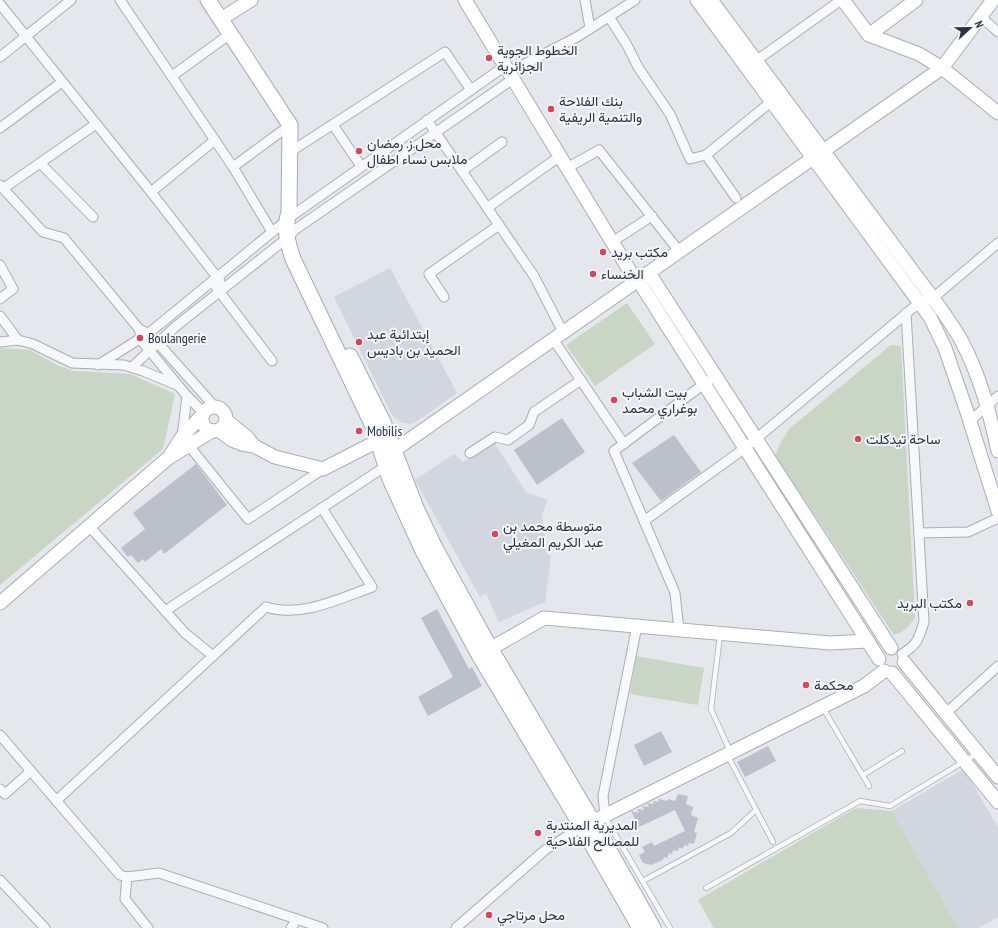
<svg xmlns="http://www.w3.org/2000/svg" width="998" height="928" viewBox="0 0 998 928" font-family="'PT Sans Narrow',Vazirmatn,sans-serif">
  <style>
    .built { fill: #d2d6de }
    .green { fill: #c9d6c5 }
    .building { fill: #bbc0ca }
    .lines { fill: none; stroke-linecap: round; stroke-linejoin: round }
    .lane-casing { stroke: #a9aeb7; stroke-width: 6 }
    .street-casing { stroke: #a9aeb7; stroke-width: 11 }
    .secondary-casing { stroke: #a9aeb7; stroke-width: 15 }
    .primary-casing { stroke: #a3abb8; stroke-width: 17 }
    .lane { stroke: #f7f8fa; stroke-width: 4.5 }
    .street { stroke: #f7f8fa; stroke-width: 9 }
    .secondary { stroke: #fff; stroke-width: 13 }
    .primary { stroke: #fff; stroke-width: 15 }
    .poi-dot { fill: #d1495b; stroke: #f4f6f9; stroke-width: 1.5 }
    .labels { text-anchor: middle; stroke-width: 4; stroke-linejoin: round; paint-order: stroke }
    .poi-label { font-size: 14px; fill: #2b3445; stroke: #f4f6f9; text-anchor: start }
  </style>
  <rect width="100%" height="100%" fill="#e4e7ec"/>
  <g class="built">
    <path d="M390,268L457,393L416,422L411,424L402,423L392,415L334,297Z"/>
    <path d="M494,442L526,492L548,500L542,514L547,554L551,556L545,602L499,622L486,593L480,597L415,480L454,454L463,462Z"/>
    <path d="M964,769L998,827V917L979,928H958L892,811Z"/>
  </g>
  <g class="green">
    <path d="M627,303L655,344L595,386L566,345Z"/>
    <path d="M891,345L901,346L915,618C909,626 904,632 894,635L775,455L781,442L789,429Z"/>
    <path d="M0,348L30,350L57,365L73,371L130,374L175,394L163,449L0,585Z"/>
    <path d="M636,656L704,668L698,705L630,694Z"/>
    <path d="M856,808L892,811L958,928H714L698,900Z"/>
  </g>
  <g class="building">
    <path d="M562,418L585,452L537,485L514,450Z"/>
    <path d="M674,435L701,472L661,501L632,463Z"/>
    <path d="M196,464L227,505L164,554L161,549L145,562L143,559L138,563L131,555L128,557L121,548L145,529L133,513Z"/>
    <path d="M437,609L469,669L472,667L482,686L428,716L418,697L453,677L421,618Z"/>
    <path d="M661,731L672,752L644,766L634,745Z"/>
    <path d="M768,746L776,761L745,777L737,762Z"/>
    <path d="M678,794L688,796L686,804L693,807L691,815L698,818L694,832L697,833L694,844L689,843L688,846L684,845L683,849L679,847L678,851L673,850L672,854L669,853L667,858L664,857L663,860L651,865L643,863L639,855L645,852L642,847L652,842L654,846L685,831L675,810L639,827L631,811L639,813L637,809L644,810L642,806L649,807L647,803L654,804L653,801L659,802L658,799L668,801V799L675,801Z"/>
  </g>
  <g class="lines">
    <defs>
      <g id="lane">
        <path d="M720,635L711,709L730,751"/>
        <path d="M823,708L869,786"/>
        <path d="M728,756L773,842"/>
        <path d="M863,775L902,751"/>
        <path d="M605,817L670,928"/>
        <path d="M643,881L731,833L756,810"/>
        <path d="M706,888L860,801L890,806L978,753"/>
      </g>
      <g id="street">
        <path d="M120,0L233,167L272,232"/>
        <path d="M585,0L590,28"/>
        <path d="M0,4L151,192L220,281"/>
        <path d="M980,16L998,32"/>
        <path d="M609,17L627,45L638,67L670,114L690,159L706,155L772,101"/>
        <path d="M0,57L71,0"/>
        <path d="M753,63L841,0"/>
        <path d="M509,72L577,37L635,0"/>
        <path d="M172,76L230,34"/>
        <path d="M427,120L534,276L563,332"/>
        <path d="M333,125L361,166"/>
        <path d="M0,128L62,82"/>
        <path d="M290,152L445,52L471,90"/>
        <path d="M706,155L736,198"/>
        <path d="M40,163L93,217"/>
        <path d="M233,167L290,125"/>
        <path d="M567,168L599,150L679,251"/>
        <path d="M462,171L502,142"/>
        <path d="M0,185L43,232L64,238L140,330L149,333L215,407"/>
        <path d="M4,188L96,124"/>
        <path d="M151,192L215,140"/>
        <path d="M487,208L560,156"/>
        <path d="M612,242L652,216"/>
        <path d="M0,265L13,289L0,299"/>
        <path d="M216,287L272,361"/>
        <path d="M444,297L429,274L499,225"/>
        <path d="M0,316L18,340"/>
        <path d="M140,330V339L187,396L182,437L248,519L323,469"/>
        <path d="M553,339L624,444"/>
        <path d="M0,342L18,340L33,344L72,363L124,365L143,371L177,385"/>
        <path d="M98,365L149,333L293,215L505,66"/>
        <path d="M132,367L175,327L286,239L296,229L513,79"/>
        <path d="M187,396L203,412"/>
        <path d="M970,421L998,396"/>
        <path d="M470,453L495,437L508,440L529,425L534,412L581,380"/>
        <path d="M644,521L745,448L919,303L933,298L998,243"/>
        <path d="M89,526L185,633L213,656"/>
        <path d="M919,533L968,532L998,518"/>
        <path d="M165,611L386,466"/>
        <path d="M679,630L675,593L614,451L708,381"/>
        <path d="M902,654C918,644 918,640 924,622L906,313"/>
        <path d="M946,713L998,666"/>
        <path d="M0,735L120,875L127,877L159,873L323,928"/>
        <path d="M0,789L5,794L31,771"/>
        <path d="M56,801L266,607C300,618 339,599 372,587L322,508"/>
        <path d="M605,816L603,796L637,626"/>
        <path d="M127,877L125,899L148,928"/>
        <path d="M0,880L45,928"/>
        <path d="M291,928L297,919"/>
        <path d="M456,928L545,850L582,827"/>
      </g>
      <g id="secondary">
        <path d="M465,0L636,281"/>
        <path d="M697,0L930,317L945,348L967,412L998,511"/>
        <path d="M711,0L943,312C949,321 956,331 961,340C980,375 990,414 998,451"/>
        <path d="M843,0L869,35L919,54L942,68L998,113"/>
        <path d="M221,19L251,0"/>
        <path d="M869,35L916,0"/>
        <path d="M649,273L891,648"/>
        <path d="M638,280L879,659"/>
        <circle cx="214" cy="419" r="12"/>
        <path d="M226,420L247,437L254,446"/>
        <path d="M218,430L232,440L242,444L254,446L275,457L323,469L370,445L386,435"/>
        <path d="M171,454L182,437L202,415"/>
        <path d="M386,456L942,68L993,0"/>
        <path d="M0,603L167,459L212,431"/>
        <path d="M483,653L544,618L830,643L868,641"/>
        <path d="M904,662L998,777"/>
        <path d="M892,673L998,802"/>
        <path d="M584,826L864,686L884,671"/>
      </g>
      <g id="primary">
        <path d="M208,0L290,125L289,211C284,229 287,241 293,259L374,428L390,479L423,551L479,655L582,827L640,928"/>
        <path d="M350,356L383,422L416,508L434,546L490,648L593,822L653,928"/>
      </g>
    </defs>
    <use href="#lane" class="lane-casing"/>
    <use href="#street" class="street-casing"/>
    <use href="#secondary" class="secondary-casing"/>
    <use href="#primary" class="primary-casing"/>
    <use href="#lane" class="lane"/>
    <use href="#street" class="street"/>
    <use href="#secondary" class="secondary"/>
    <use href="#primary" class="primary"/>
  </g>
  <g class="poi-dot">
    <circle cx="489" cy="58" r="4"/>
    <circle cx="551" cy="109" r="4"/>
    <circle cx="359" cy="151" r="4"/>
    <circle cx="603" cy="252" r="4"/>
    <circle cx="593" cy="274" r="4"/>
    <circle cx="140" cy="338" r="4"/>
    <circle cx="359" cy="342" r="4"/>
    <circle cx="614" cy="400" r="4"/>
    <circle cx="359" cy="431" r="4"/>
    <circle cx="858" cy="439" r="4"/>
    <circle cx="495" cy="534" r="4"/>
    <circle cx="970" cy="603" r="4"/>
    <circle cx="806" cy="685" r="4"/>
    <circle cx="538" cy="833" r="4"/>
    <circle cx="489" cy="915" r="4"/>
  </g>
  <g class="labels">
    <g class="poi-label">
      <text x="497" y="55">الخطوط الجوية<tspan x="497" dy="16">الجزائرية</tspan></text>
      <text x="559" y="106">بنك الفلاحة<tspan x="559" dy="16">والتنمية الريفية</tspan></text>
      <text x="367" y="148">محل.ز. رمضان<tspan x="367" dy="16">ملابس نساء اطفال</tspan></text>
      <text x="611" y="257">مكتب بريد</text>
      <text x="601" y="279">الخنساء</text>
      <text x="367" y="339">إبتدائية عبد<tspan x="367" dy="16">الحميد بن باديس</tspan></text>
      <text x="148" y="343">Boulangerie</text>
      <text x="622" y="397">بيت الشباب<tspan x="622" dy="16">بوغراري محمد</tspan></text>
      <text x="367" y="436">Mobilis</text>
      <text x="866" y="444">ساحة تيدكلت</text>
      <text x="503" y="531">متوسطة محمد بن<tspan x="503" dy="16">عبد الكريم المغيلي</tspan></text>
      <text x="962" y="608" text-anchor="end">مكتب البريد</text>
      <text x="814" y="690">محكمة</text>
      <text x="546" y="830">المديرية المنتدبة<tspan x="546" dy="16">للمصالح الفلاحية</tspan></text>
      <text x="497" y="920">محل مرتاجي</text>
    </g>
  </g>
  <g transform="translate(970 28) rotate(68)" stroke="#f4f6f9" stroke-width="3" paint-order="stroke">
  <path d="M0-3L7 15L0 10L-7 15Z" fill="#2b3445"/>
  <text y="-6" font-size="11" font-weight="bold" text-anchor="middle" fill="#2b3445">N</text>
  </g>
</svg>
